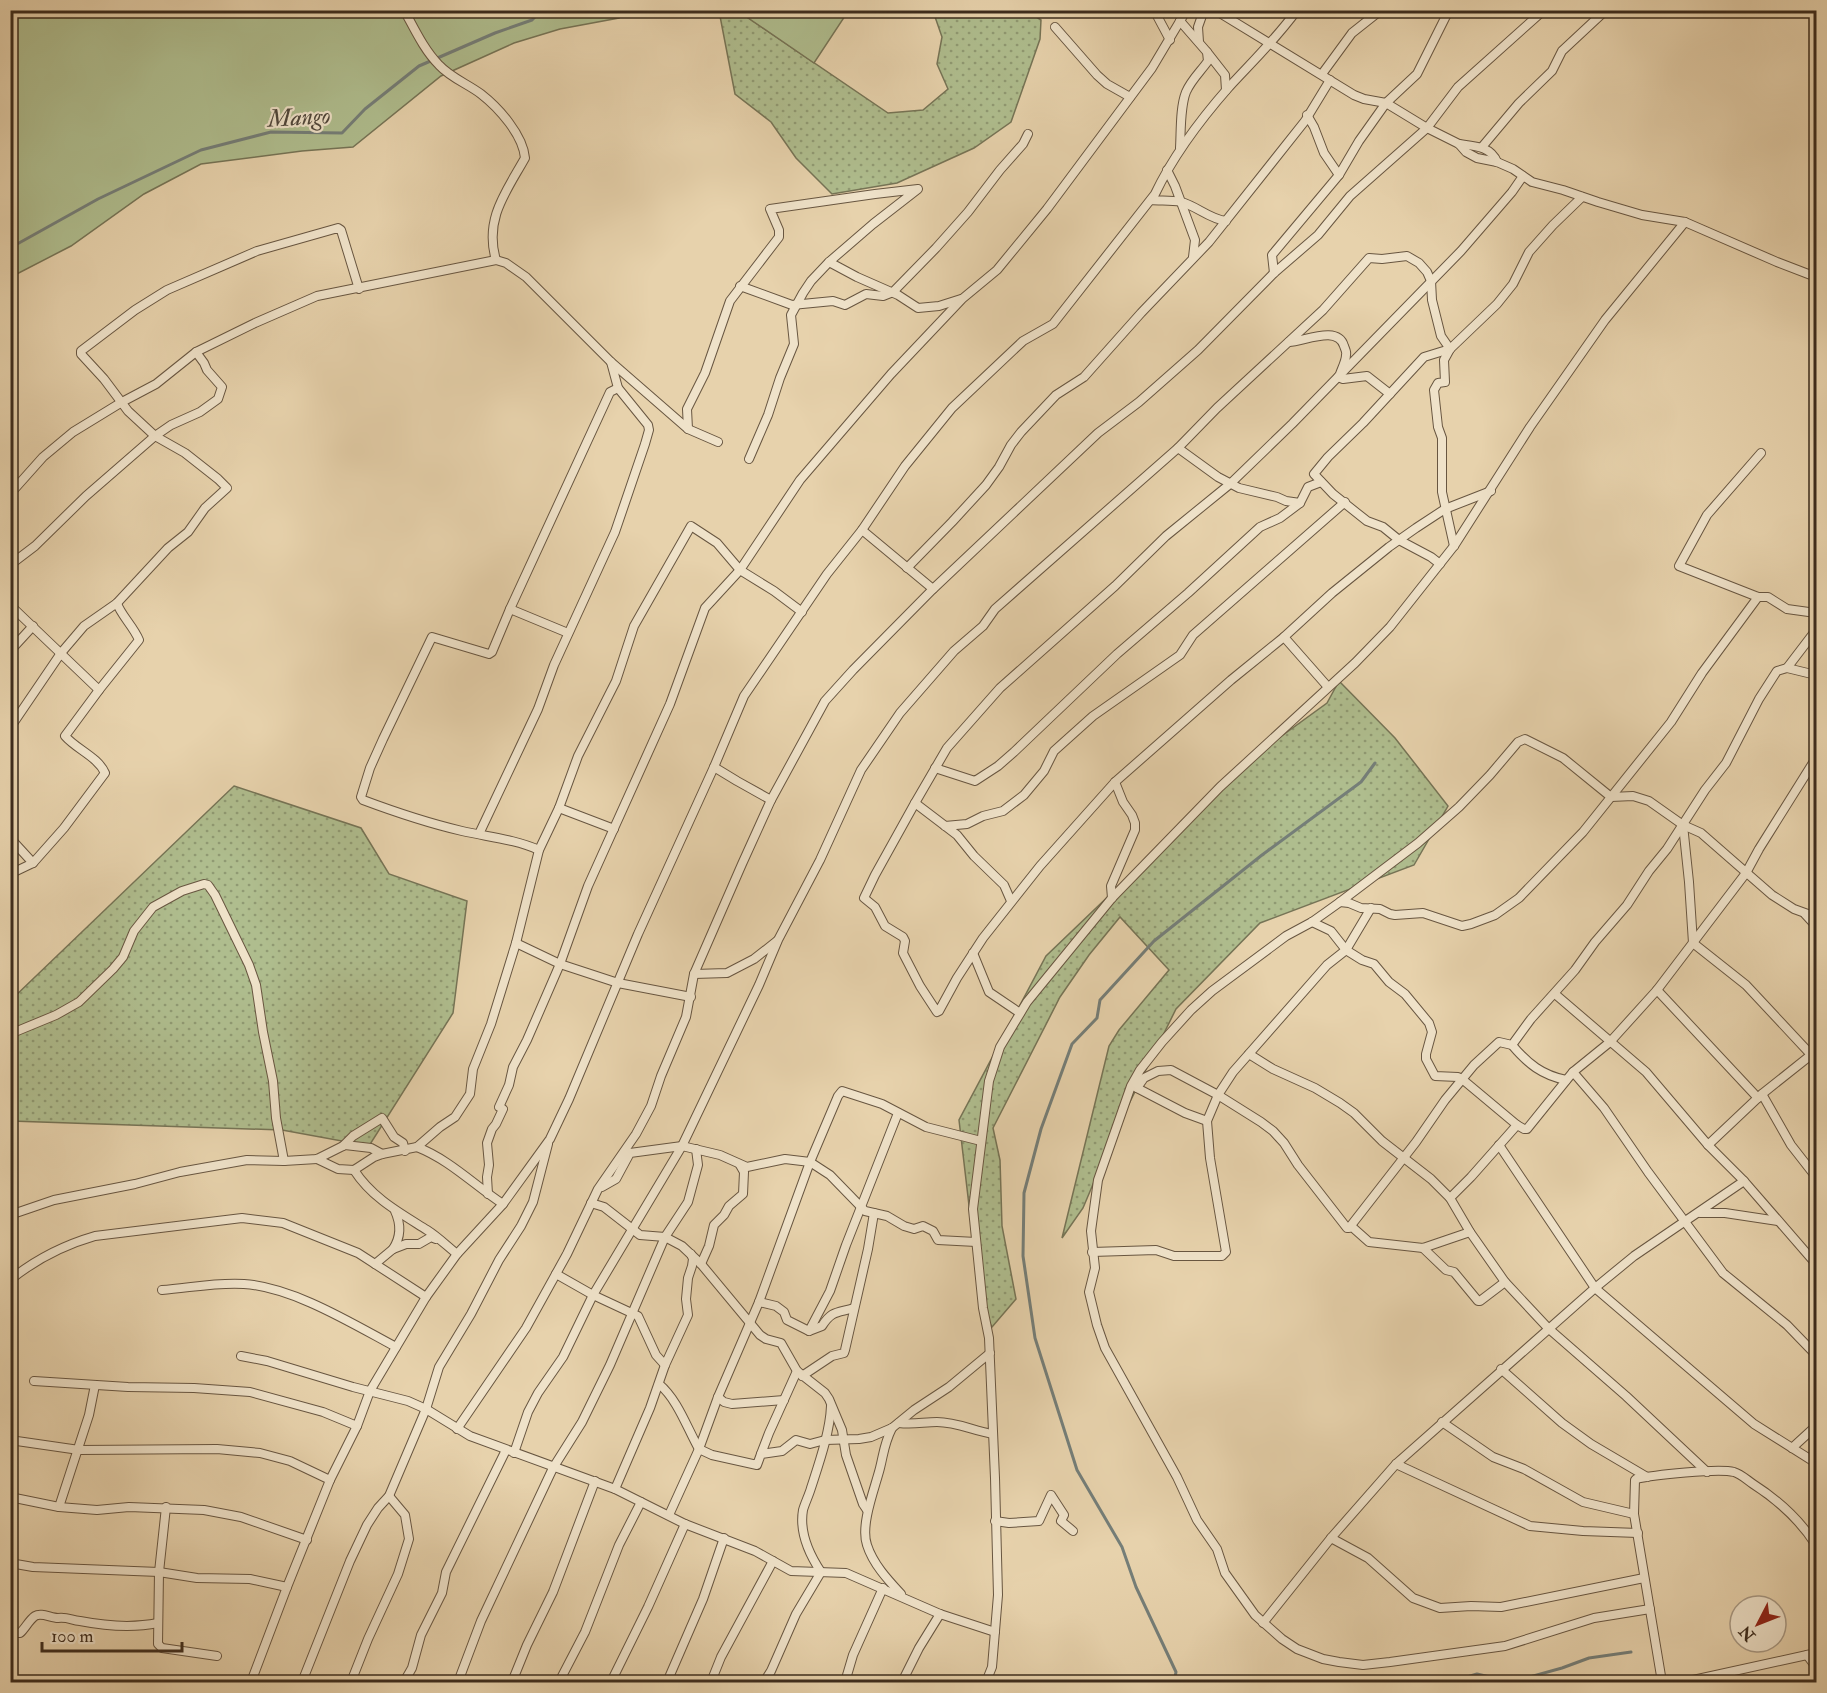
<svg xmlns="http://www.w3.org/2000/svg" width="1827" height="1693" viewBox="0 0 1827 1693" font-family="'IM FELL Double Pica',serif">
  <style>
    .grass { fill: url(#grass-dots); stroke: #767456; stroke-width: 1.5 }
    .garden { fill: #afbd8e; stroke: #767456; stroke-width: 1.5 }
    .lines { fill: none; stroke-linecap: round; stroke-linejoin: round }
    .stream { stroke: #757e78; stroke-width: 3 }
    .street-casing { stroke: #685641; stroke-width: 10 }
    .street { stroke: #efe2c9; stroke-width: 8 }
    .labels { text-anchor: middle; stroke-width: 4.5; stroke-linejoin: round; paint-order: stroke }
    .water-label { font-size: 24px; font-style: italic; fill: #50473b; stroke: #efe2c9 }
  </style>
  <defs>
    <pattern id="grass-dots" width="8" height="8" patternUnits="userSpaceOnUse" patternTransform="scale(1.5)"><rect width="8" height="8" fill="#afbd8e"/><path d="M2 2h.1M6 6h.1" fill="none" stroke="#909a73" stroke-width="1.8" stroke-linecap="round"/></pattern>
  </defs>
  <rect width="100%" height="100%" fill="#e7d2ac"/>
  <filter id="stains"><feTurbulence type="fractalNoise" baseFrequency=".00333" numOctaves="4"/><feColorMatrix values="0 0 0 0 .2 0 0 0 0 .09 0 0 0 0 .02 0 0 0 .5 -.17"/></filter>
  <radialGradient id="worn" r=".72"><stop offset=".6" stop-color="#630" stop-opacity="0"/><stop offset="1" stop-color="#630" stop-opacity=".3"/></radialGradient>
  <g class="grass">
    <path d="M719,11H738L888,113L923,110L948,89L937,64L942,37L933,11H1027L1041,20L1040,39L1011,122L974,148L897,183L832,194L796,158L771,122L735,94Z"/>
    <path d="M1339,681L1395,738L1448,806L1414,865L1260,923L1176,1009L1115,1132L1083,1208L1062,1238L1109,1046L1119,1030L1169,970L1120,917L1089,955L1060,997L993,1128L1000,1160L1002,1226L1016,1299L992,1327L981,1308L959,1120L1046,956L1258,753L1327,703Z"/>
    <path d="M234,786L361,828L389,874L467,901L453,1013L369,1146L282,1130L11,1121V1000Z"/>
  </g>
  <g class="garden">
    <path d="M11,11H627L619,18L560,29L514,43L441,76L353,147L302,151L201,164L144,194L71,246L11,277Z"/>
    <path d="M738,11H838L845,16L814,63Z"/>
  </g>
  <g class="lines">
    <g class="stream">
      <path d="M10,248L98,199L201,150L271,132L342,133L365,109L419,66L495,33L532,20L542,10"/>
      <path d="M1174,1682L1176,1672L1136,1587L1122,1547L1077,1470L1035,1338L1023,1256L1024,1193L1041,1129L1072,1044L1097,1018L1100,1000L1154,941L1262,855L1361,782L1375,763"/>
      <path d="M1450,1682L1477,1674L1511,1682L1562,1668L1589,1658L1631,1652"/>
    </g>
    <defs>
      <g id="street">
        <path d="M404,10C414,28 424,50 439,65C451,78 468,84 481,94C499,108 523,135 525,158C506,192 484,219 496,260"/>
        <path d="M1154,10L1170,40"/>
        <path d="M1215,10L1354,95L1364,99L1386,103L1427,128L1459,144L1466,152L1477,158L1497,162L1513,169L1532,182L1563,190L1598,202L1642,215L1685,222L1777,262L1816,277"/>
        <path d="M1055,27L1097,75L1107,84L1130,97"/>
        <path d="M1199,42L1198,27L1204,10"/>
        <path d="M1207,52L1225,75L1226,90"/>
        <path d="M1322,74L1352,33L1381,10"/>
        <path d="M1307,115L1314,127L1324,153L1339,175"/>
        <path d="M1459,144C1474,146 1491,146 1497,162"/>
        <path d="M1482,147L1519,103L1552,71L1562,51L1606,10"/>
        <path d="M1180,148C1181,131 1180,107 1186,92C1191,80 1201,71 1208,61L1207,52L1180,21"/>
        <path d="M1167,170L1175,186L1195,240L1193,257"/>
        <path d="M1151,200C1160,201 1171,200 1181,202C1197,206 1209,219 1226,221"/>
        <path d="M829,262L857,277L898,295L918,308L939,306L961,299"/>
        <path d="M1274,273L1272,255L1339,175L1359,141L1386,103L1417,74L1446,16L1451,10"/>
        <path d="M740,286L792,305L833,301L845,305L866,294L883,296L893,292L936,248L968,212L1000,170L1023,144L1028,134"/>
        <path d="M1289,342C1305,341 1338,325 1344,346C1345,349 1347,352 1346,355C1346,361 1342,368 1340,374"/>
        <path d="M1338,377L1343,379L1367,376L1390,394"/>
        <path d="M688,429L687,409L705,373L730,301L779,237V230L770,209L875,194L918,189L873,224L829,262L811,281L803,293L791,315L794,344L780,378L768,415L749,459"/>
        <path d="M1178,448L1218,477L1239,488L1277,497L1286,501L1300,503"/>
        <path d="M1761,453L1707,515L1679,566L1758,597H1768L1787,609L1816,613"/>
        <path d="M1491,491L1445,509L1416,528L1389,547L1332,593L1284,637L1231,680L1115,782L1040,866L983,938L957,978L939,1011L937,1012L920,986L905,957L903,953L905,941L903,937L885,926L875,907L864,898L875,875L915,803L947,748L1000,688L1115,586L1166,536L1230,484L1292,424L1461,251L1512,192L1523,176"/>
        <path d="M10,494L43,457L73,432L122,402L156,384L196,352L255,323L317,296L496,260L506,263L526,277L611,362L688,429L718,442"/>
        <path d="M862,530L933,589"/>
        <path d="M1454,546L1442,492V438L1438,427L1434,390L1438,383L1445,382L1444,360L1450,349L1497,304L1513,284L1529,252L1553,225L1582,197"/>
        <path d="M1440,564L1431,557L1399,540L1383,527L1367,521L1333,494L1314,474L1328,457L1363,423L1424,357L1450,349"/>
        <path d="M10,565L35,546L86,496L155,436L171,425L200,412L218,399L222,387L207,370L204,363L196,352"/>
        <path d="M907,568L952,522L986,485L999,467L1011,445L1021,432L1056,395L1084,377L1141,313L1209,242L1305,121L1330,80"/>
        <path d="M10,605L99,690"/>
        <path d="M510,609L568,633"/>
        <path d="M1284,637L1328,687"/>
        <path d="M10,651L33,626"/>
        <path d="M1787,668L1816,675"/>
        <path d="M10,728L61,653L84,626L117,603L168,548L188,532L205,508L227,488L218,479L185,453L155,436L128,411L104,379L81,354V351L135,310L167,290L257,251L338,228L341,230L359,289"/>
        <path d="M714,767L737,781L771,800"/>
        <path d="M935,768L975,781L998,766L1014,752L1117,654L1188,593L1260,527L1280,518L1300,503L1308,487L1321,482"/>
        <path d="M915,803L957,835L974,856L1004,885L1011,901"/>
        <path d="M559,808L614,829"/>
        <path d="M1683,825L1689,882L1693,943L1746,985L1816,1060"/>
        <path d="M945,826L967,824L983,816L1003,811L1024,795L1044,771L1054,751L1093,716L1180,655L1193,635L1345,502"/>
        <path d="M479,834L538,709L554,665L615,532L645,444L649,430L648,425L618,388L611,362"/>
        <path d="M10,838L33,863"/>
        <path d="M539,850C514,839 488,837 462,831C428,823 395,812 363,800L361,797L370,768L383,739L432,637L489,654L492,652L510,609L610,392L618,388"/>
        <path d="M10,874L33,863L64,828L105,773C98,757 76,749 65,736L99,690L139,640C134,627 120,614 117,603"/>
        <path d="M1112,898L1111,886L1135,830V823L1132,815L1123,802L1115,782"/>
        <path d="M1340,902L1349,903L1361,908L1380,909L1390,914L1395,915L1423,913L1462,926L1471,924L1495,915L1519,898L1583,832L1671,722L1702,673L1758,597"/>
        <path d="M1805,914L1816,926"/>
        <path d="M1312,922L1331,931L1346,950L1362,960L1374,964L1389,982L1405,994L1429,1023L1432,1032L1426,1054V1059L1435,1076L1458,1077L1462,1079L1517,1125L1524,1129H1527L1573,1072L1610,1042L1657,990L1746,873L1759,849L1816,758"/>
        <path d="M516,943L560,964L618,983L691,997"/>
        <path d="M973,953L989,992L1020,1013"/>
        <path d="M694,974L727,973L754,959L777,941"/>
        <path d="M1657,990L1758,1098"/>
        <path d="M1555,994L1646,1072L1708,1145L1744,1181L1816,1264"/>
        <path d="M10,1034L56,1015L79,1002L113,969L123,957L134,931L153,907L182,891L204,884L208,885L215,895L249,965L256,985L263,1032L273,1081L276,1118L284,1161"/>
        <path d="M1512,1045C1528,1064 1542,1075 1566,1080"/>
        <path d="M1249,1054L1273,1069L1315,1088L1340,1103L1354,1113L1382,1141L1431,1179L1450,1198L1470,1232L1505,1282L1548,1328L1626,1396L1707,1472"/>
        <path d="M1573,1072L1604,1108L1648,1172L1723,1273L1787,1325L1816,1355"/>
        <path d="M1135,1087L1185,1113L1207,1121"/>
        <path d="M1137,1088L1144,1078L1158,1071L1171,1070L1218,1095L1261,1122L1273,1131L1284,1143L1298,1165L1347,1228H1349L1416,1142L1445,1100L1474,1065L1499,1042L1512,1045L1531,1019L1575,970L1595,942L1627,905L1649,871L1667,849L1705,790L1726,763L1759,699L1777,671L1787,668L1816,630"/>
        <path d="M1762,1094L1791,1145L1816,1177"/>
        <path d="M1499,1145L1595,1288L1754,1424L1816,1463"/>
        <path d="M1708,1145L1762,1094L1816,1051"/>
        <path d="M343,1146L353,1136L382,1118L394,1137L403,1143L405,1151"/>
        <path d="M417,1147C450,1160 474,1185 503,1204"/>
        <path d="M317,1159L338,1169L354,1170L374,1157L382,1154L417,1147L440,1127L455,1117L470,1094L473,1069L491,1024L516,943L539,850L559,808L578,756L616,681L634,626L691,526L717,543L740,570L774,591L802,612"/>
        <path d="M354,1170C372,1198 400,1213 427,1230C438,1237 447,1246 457,1254"/>
        <path d="M602,1187L616,1179L630,1153L682,1146L720,1155L747,1167L785,1159L810,1162L830,1175L865,1211L887,1216L904,1226L914,1229L923,1226L933,1231L938,1240L976,1242"/>
        <path d="M488,1194L487,1177L489,1165L487,1143L492,1129L496,1124L503,1109L499,1107L509,1085L513,1067L527,1040L560,964L588,886L670,704L705,608L740,570L800,480L891,374L962,299L997,270L1047,209L1152,68L1183,16V10"/>
        <path d="M1450,1198L1471,1177L1517,1125"/>
        <path d="M591,1203L604,1207L640,1235L665,1237L682,1246L701,1264L760,1335L766,1339L781,1343L797,1371L825,1393L829,1399L842,1430L846,1455L863,1504L867,1510"/>
        <path d="M1700,1213H1725L1778,1221"/>
        <path d="M10,1215L54,1200L135,1184L180,1172L247,1160L284,1161L317,1159L345,1145L371,1148L382,1154"/>
        <path d="M1351,1226L1369,1242L1423,1248L1470,1232"/>
        <path d="M1423,1248L1446,1270L1454,1272L1478,1301H1480L1505,1282"/>
        <path d="M393,1249C401,1237 401,1224 395,1211"/>
        <path d="M1092,1252L1156,1250L1174,1256H1222L1226,1252L1210,1158L1207,1121L1218,1095L1233,1072L1327,965L1346,950L1371,908"/>
        <path d="M375,1264L393,1249L406,1244H419L431,1237L436,1239"/>
        <path d="M701,1264L709,1246L714,1225L724,1215L729,1206L743,1194L744,1172L740,1165"/>
        <path d="M556,1274L593,1295L638,1316L656,1355L665,1365"/>
        <path d="M10,1280C36,1259 64,1245 95,1236L242,1218L283,1223L358,1253L426,1297"/>
        <path d="M162,1290C189,1288 217,1282 244,1284C293,1287 353,1324 396,1347"/>
        <path d="M759,1302L776,1306L784,1312L787,1320L809,1331L822,1326C832,1310 838,1313 854,1308"/>
        <path d="M809,1331L830,1291L846,1245L898,1113"/>
        <path d="M241,1356L267,1361L353,1387L408,1401L426,1409L470,1436L615,1489L685,1524L755,1551L791,1571L846,1573L940,1614L995,1632"/>
        <path d="M1501,1369L1562,1423L1591,1444L1647,1477"/>
        <path d="M802,1376L832,1356L844,1353L845,1350L868,1249L874,1213"/>
        <path d="M34,1381L128,1387L194,1388L250,1392L323,1412L357,1426"/>
        <path d="M659,1384C678,1400 687,1428 699,1449L712,1455L757,1465L761,1454L782,1451L796,1440L810,1444L825,1440L859,1439L871,1437L892,1428L914,1410L949,1387L990,1353"/>
        <path d="M718,1397L724,1402L732,1404L784,1400"/>
        <path d="M1442,1422L1493,1457L1524,1469L1583,1502L1634,1514"/>
        <path d="M899,1423C913,1425 924,1422 937,1422C957,1422 974,1431 993,1434"/>
        <path d="M892,1428C884,1444 884,1452 880,1468C875,1488 860,1525 867,1545C873,1564 888,1580 901,1594"/>
        <path d="M457,1429L526,1328L567,1254L598,1189L636,1134L651,1106L661,1076L686,1017L694,974L742,864L771,800L825,701L853,670L933,589L1098,433L1139,402L1198,350L1274,273L1318,235L1350,196L1427,128L1458,87L1544,10"/>
        <path d="M10,1440L79,1450L217,1449L260,1453L290,1461L330,1480"/>
        <path d="M1792,1448L1816,1426"/>
        <path d="M514,1453L528,1412L538,1393L563,1357L593,1295L682,1146L759,985L778,940L820,860L861,770L900,713L954,651L983,626L995,609L1178,448L1217,408L1323,310L1369,258L1382,259L1407,256L1419,263L1427,272L1431,281L1432,300L1441,336L1450,349"/>
        <path d="M761,1454L769,1433L797,1371"/>
        <path d="M1396,1464L1530,1526L1583,1531L1638,1533"/>
        <path d="M615,1489L650,1408L665,1365L688,1315L686,1299L688,1278L692,1266L693,1259L691,1254"/>
        <path d="M10,1497L59,1507L97,1510L129,1507L204,1510L241,1517L307,1540"/>
        <path d="M59,1507L89,1415L95,1385"/>
        <path d="M166,1507L159,1572L158,1644L162,1648L217,1656"/>
        <path d="M669,1515L699,1449L718,1397L759,1302L810,1162L838,1096L842,1091L882,1104L926,1127L981,1141"/>
        <path d="M995,1521L1009,1523L1039,1521L1051,1495L1064,1515L1061,1521L1073,1531"/>
        <path d="M1331,1538L1368,1558L1413,1598L1440,1608L1471,1606L1501,1607L1644,1578"/>
        <path d="M10,1563L33,1567L159,1572L197,1578L250,1579L287,1587"/>
        <path d="M1650,1609L1594,1618L1505,1646L1390,1662L1363,1665L1339,1662L1323,1659L1297,1649L1282,1639L1255,1615L1225,1573L1217,1549L1197,1520L1177,1477L1105,1348L1097,1325L1089,1292L1095,1268L1091,1231L1098,1180L1131,1086L1140,1070L1162,1042L1191,1010L1212,991L1286,936L1312,922L1340,902L1418,843L1459,807L1490,775L1518,742L1525,739L1563,758L1611,797L1633,796L1649,801L1683,825L1701,833L1772,895L1794,909L1816,917"/>
        <path d="M1263,1623L1331,1538L1396,1464L1595,1288L1634,1256L1744,1181"/>
        <path d="M10,1633H20C25,1629 29,1620 35,1616C41,1612 51,1618 58,1618C68,1617 71,1620 80,1621C106,1626 133,1628 158,1623"/>
        <path d="M1807,1655L1816,1667"/>
        <path d="M251,1682L287,1587L330,1480L357,1426L370,1391L426,1297L457,1254L503,1204L550,1139L569,1099L638,934L714,767L744,696L827,574L862,530L905,466L952,408L1023,341L1053,324L1155,194C1174,154 1200,120 1229,87C1252,62 1277,38 1297,10"/>
        <path d="M302,1682L350,1561L367,1525L378,1508L389,1496L426,1409L439,1367L471,1314L499,1260L521,1226L533,1202L548,1144"/>
        <path d="M351,1682L368,1639L398,1574L409,1539L405,1515L389,1496"/>
        <path d="M404,1682L412,1668L421,1635L442,1593L446,1572L506,1450"/>
        <path d="M458,1682L481,1621L553,1468L582,1422L610,1365L665,1237L688,1202L698,1165L696,1149"/>
        <path d="M512,1682L527,1645L553,1592L595,1481"/>
        <path d="M559,1682L585,1632L619,1545L641,1502"/>
        <path d="M611,1682L648,1607L685,1524"/>
        <path d="M667,1682L703,1599L724,1538"/>
        <path d="M711,1682L721,1657L773,1561"/>
        <path d="M764,1682L771,1671L796,1614L821,1572C809,1554 799,1533 803,1510C805,1503 809,1495 811,1488C819,1463 830,1432 831,1406"/>
        <path d="M845,1682L853,1655L883,1588"/>
        <path d="M902,1682L919,1648L940,1614"/>
        <path d="M986,1682L992,1667L998,1595L995,1478L989,1338L983,1308L973,1209L989,1081L1000,1047L1027,1002L1112,898L1220,787L1355,663L1390,627L1454,546L1530,427L1605,320L1685,222"/>
        <path d="M1662,1682L1634,1514L1635,1480L1636,1479C1653,1475 1718,1468 1734,1472C1741,1474 1747,1480 1753,1484C1778,1500 1800,1520 1816,1545"/>
        <path d="M1684,1682L1816,1653"/>
      </g>
    </defs>
    <use href="#street" class="street-casing"/>
    <use href="#street" class="street"/>
  </g>
  <g class="labels">
    <g class="water-label">
      <text transform="translate(299 117) rotate(-3)" y="8">Mango</text>
    </g>
  </g>
  <rect width="1827" height="1693" fill="none" stroke="#e7d2ac" stroke-width="36"/>
  <rect x="12" y="12" width="1803" height="1669" fill="none" stroke="#3d2c1d" stroke-width="3"/>
  <rect x="18" y="18" width="1791" height="1657" fill="none" stroke="#3d2c1d" stroke-width="1.5"/>
  <g transform="translate(1758 1624) rotate(228)"><circle r="28" fill="#efe2c9" stroke="#a89984" stroke-width="1.5"/>
  <path d="M0-4.5L10 22L0 15L-10 22Z" fill="#8f2418"/>
  <text y="-9" font-size="16" font-weight="bold" text-anchor="middle" fill="#3d2c1d">N</text>
  </g>
  <path d="M42 1642v9h140v-9" fill="none" stroke="#3d2c1d" stroke-width="3"/>
  <text x="51" y="1642" font-size="18" fill="#3d2c1d" stroke="#efe2c9" stroke-width="4.5" paint-order="stroke">100 m</text>
  <rect width="100%" height="100%" filter="url(#stains)"/>
  <rect width="100%" height="100%" fill="url(#worn)"/>
</svg>
